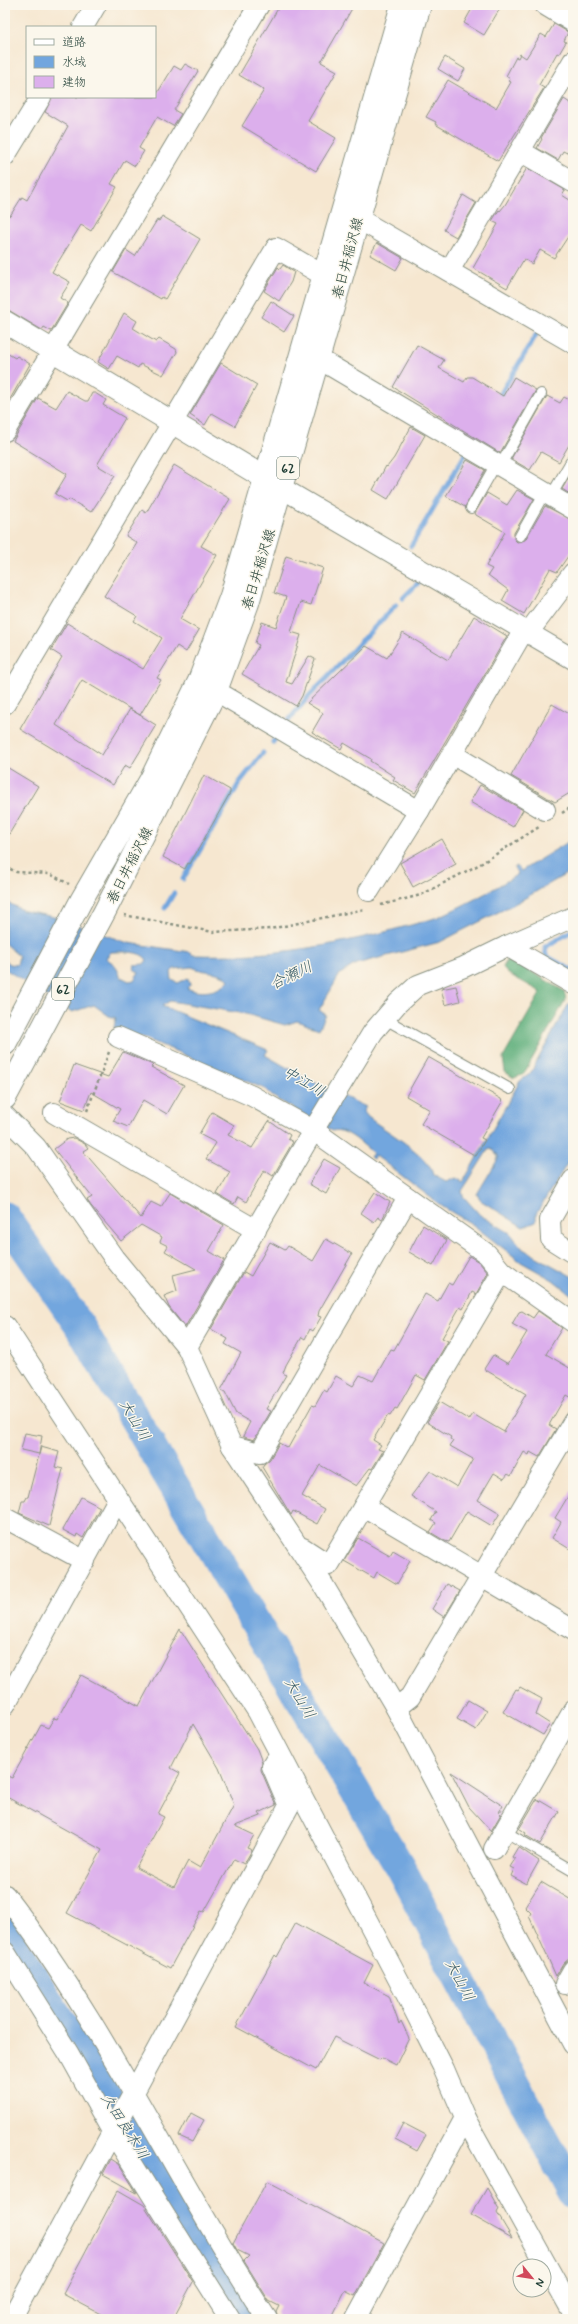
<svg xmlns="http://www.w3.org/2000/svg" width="578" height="2324" viewBox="0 0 578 2324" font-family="Mynerve,'Klee One',sans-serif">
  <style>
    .forest { fill: #5eaf7b; stroke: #3e7658 }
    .water { fill: #72a6de; stroke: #487289; fill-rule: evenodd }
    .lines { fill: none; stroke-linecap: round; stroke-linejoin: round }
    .stream { stroke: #72a6de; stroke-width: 5 }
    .river { stroke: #72a6de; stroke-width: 31 }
    .building { fill: #dcafec; fill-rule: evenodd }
    .service-casing { stroke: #8a9282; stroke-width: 12 }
    .minor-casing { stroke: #8a9282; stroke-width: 22 }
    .tertiary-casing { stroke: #8a9282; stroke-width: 24 }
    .primary-casing { stroke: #8a9282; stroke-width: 24 }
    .path { stroke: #8a9282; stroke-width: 2.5; stroke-dasharray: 3 3; stroke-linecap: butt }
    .service { stroke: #fff; stroke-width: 10 }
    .minor { stroke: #fff; stroke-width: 20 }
    .tertiary { stroke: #fff; stroke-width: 22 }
    .primary { stroke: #fff; stroke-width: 22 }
    .labels { text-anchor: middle; stroke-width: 3; stroke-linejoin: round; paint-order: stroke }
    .shield { fill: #fbf7ec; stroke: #61756b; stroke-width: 1 }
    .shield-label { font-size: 13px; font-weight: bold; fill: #1f3d34 }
    .street-label { font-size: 14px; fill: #1f3d34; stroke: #fbf7ec }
    .water-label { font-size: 15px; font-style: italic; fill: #385c67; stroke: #fbf7ec }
  </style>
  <rect width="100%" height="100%" fill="#fbf7ec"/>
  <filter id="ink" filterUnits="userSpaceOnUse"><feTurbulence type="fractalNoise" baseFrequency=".025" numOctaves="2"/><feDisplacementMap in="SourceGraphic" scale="8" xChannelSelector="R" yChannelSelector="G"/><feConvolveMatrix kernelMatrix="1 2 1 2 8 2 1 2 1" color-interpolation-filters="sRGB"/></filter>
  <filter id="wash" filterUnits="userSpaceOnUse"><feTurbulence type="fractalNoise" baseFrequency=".012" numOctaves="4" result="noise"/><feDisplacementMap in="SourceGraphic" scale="16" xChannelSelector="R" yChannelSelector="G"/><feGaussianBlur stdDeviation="0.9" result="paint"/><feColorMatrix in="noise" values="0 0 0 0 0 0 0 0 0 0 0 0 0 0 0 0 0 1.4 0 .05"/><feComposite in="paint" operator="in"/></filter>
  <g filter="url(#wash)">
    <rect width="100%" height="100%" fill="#f6e7d0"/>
    <path class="forest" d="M507,960H512L564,991L566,999L526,1070L522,1075L514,1078L505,1072L503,1058L541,992L507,973L503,967Z"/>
    <path class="water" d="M573,839V870L520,901L440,942L356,964L340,974L319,1010L326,1015L319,1029L297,1021L285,1025L246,1014L170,1001L162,1006L268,1050L265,1055L309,1080L366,1107L363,1111L368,1117C385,1131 429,1154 433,1175L446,1182L456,1178L463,1182L520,1081L530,1074L568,1005L573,1003V1154L536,1214V1222L523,1227L480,1200L477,1194L498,1159V1155L491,1149L488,1150L462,1191L463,1196L480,1215L510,1233L523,1249L573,1277V1296L553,1280L521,1262L472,1224L443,1207L376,1156L373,1159L370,1157L373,1153C363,1145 346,1127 332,1131L272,1096L265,1089L147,1039L116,1031L114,1027L116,1018L109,1016L94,1005L72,1012L5,969V960L10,964L17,965L19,956L5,944V901L24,911L54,917L128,943L190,952L193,955C262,957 318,949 385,932C402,927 421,923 438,917C465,905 493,890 518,874L514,868L517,866L521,871ZM111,952C122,952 141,950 147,960L144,964L134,965L133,969L139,972L134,980L129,981L121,977L115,965L106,958ZM192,967C203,973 221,970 229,980C220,992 200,995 187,988L190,985L188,978L178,983L172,980L171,972L174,969Z"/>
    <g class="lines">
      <g class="stream">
        <path d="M497,400L539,330"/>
        <path d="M411,546L466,453"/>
        <path d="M403,598L421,580"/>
        <path d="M289,720L309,696L396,605"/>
        <path d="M273,742L277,736"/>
        <path d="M183,879L240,782L263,753"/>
        <path d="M165,908L174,893"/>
        <path d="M573,930L545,947L546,956L573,971"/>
      </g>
      <g class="river">
        <path d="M5,1217L79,1325L400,1867L573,2193"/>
        <path d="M5,1932L245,2319"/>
      </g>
    </g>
    <g id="blocks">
      <g class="building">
        <path d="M280,5H354L321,62L337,71L308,121L336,138L316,171L242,126L264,90L239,75Z"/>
        <path d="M474,5H502L484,35L464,23Z"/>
        <path d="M554,24L568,32L564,41L566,42L559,54L557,53L539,85L544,88L498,161L435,124L436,122L426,117L448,80L496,108L511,82L509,81L510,79L506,76L516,57L518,58L520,54L526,58L541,34L546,37Z"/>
        <path d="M445,57L465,69L458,81L438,69Z"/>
        <path d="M185,64L198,71L174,110L181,114L173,126L157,117L139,148L144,151L135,166L125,160L111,184L117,187L91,231L81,225L52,272L70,282L60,298L68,303L51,331L44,327L42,330L5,308V212L10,216L22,197L27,200L68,126L45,112L52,97H155L174,66L181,70Z"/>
        <path d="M564,99L573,105V141L567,153L563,151L558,160L537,148L542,139L541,138Z"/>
        <path d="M527,168L565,190L562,195L573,202V229L554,258L540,250L532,264L524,259L507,288L473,268L498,224L492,221L499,210L500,211L505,205Z"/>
        <path d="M463,195L476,203L456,237L444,230Z"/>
        <path d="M162,216L200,239L165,299L162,297L161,299L113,272L126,250L135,256L157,220L159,221Z"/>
        <path d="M377,243L403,258L396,270L370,255Z"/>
        <path d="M283,265L294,272L291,282L279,301L264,291L278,267L280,269Z"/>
        <path d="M271,301L294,316L284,332L261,317Z"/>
        <path d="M124,313L137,321L133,328L156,342L159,339L176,349L177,352L163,375L140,364L138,368L117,356L109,369L98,362Z"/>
        <path d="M417,345L444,360L439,368L464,382L467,377H472L503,396L514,377L536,390L500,453L393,387Z"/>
        <path d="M5,352L15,358L17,356L30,364L5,408Z"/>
        <path d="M221,363L257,385L235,426L212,413L205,425L190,415Z"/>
        <path d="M67,391L85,401H88L92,393H95L106,400L103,405L125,418L97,465L115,476L91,512L69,499L67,501L55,494L67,474L13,441L38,398L56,408Z"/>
        <path d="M547,396L560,403L564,397L573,402V438L559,462L541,452L530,470L511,459Z"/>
        <path d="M411,427L425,435L388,499L373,490L386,466L387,467L394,458Z"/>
        <path d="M467,460L485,470L465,507L446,496Z"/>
        <path d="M174,465L230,499L201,546L217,555L180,619L199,630L186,652L177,646L157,678L161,680L140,715L82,680L56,725L102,755L130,709L156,725L130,768L125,765L113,785L20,729L62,657L51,650L67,623L143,669L162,638L134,621L137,616L104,596L137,543L126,536L142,510L146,513Z"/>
        <path d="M573,471V496L562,489Z"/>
        <path d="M517,490L534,499L514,533V539L517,542L525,540L545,506L573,520V549L557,572L550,569L524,614L502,601L508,590L488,575L492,569L486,566L505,532L476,515L475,513L487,493L507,505Z"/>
        <path d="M286,556L323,568L311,605L301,602L291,632L301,635L286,682L292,684L309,656L315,659L302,696L296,706L242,674L259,645L255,643L262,622L276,627L286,597L274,593Z"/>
        <path d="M474,616L507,636L415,793L393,780L395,777L370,761L371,759L344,743L341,749L312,732L323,713L307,703L366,646L387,658L403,633L448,660Z"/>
        <path d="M552,704L573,716V791L555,802L511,776Z"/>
        <path d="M5,766L38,786L5,841Z"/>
        <path d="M204,775L230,790V793L190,864L188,863L185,869L163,857Z"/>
        <path d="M480,785L523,810L513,827L470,802Z"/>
        <path d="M442,839L456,864L413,887L400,863Z"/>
        <path d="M456,986L460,1001L445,1005L441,989Z"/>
        <path d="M123,1052L153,1065L151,1067L184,1085L167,1114L143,1100L128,1127L113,1121L120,1109L91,1092L84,1110L60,1101L74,1065L108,1077Z"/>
        <path d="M428,1057L501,1099L502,1102L481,1138L485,1140L476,1156L421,1124L430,1110L406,1096Z"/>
        <path d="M212,1112L234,1125L228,1135L252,1148L269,1121L290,1135L288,1139L293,1142L273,1176L264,1170L246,1202L238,1197L234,1204L217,1194L230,1172L206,1159L216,1143L199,1134Z"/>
        <path d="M74,1138L85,1144L88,1148L83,1151L141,1218L151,1202L161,1207L170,1193L224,1225L209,1251L224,1260L185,1327L169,1307L164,1296L177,1291L173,1275L196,1269L165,1251L168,1246L160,1242L162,1237L141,1225L121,1241L91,1206L87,1200L92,1197L54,1149L67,1139Z"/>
        <path d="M324,1159L340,1168L326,1194L309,1184Z"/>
        <path d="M375,1192L390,1202L382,1220L378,1217L374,1222L361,1213Z"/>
        <path d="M423,1225L447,1240L433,1266L409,1252Z"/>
        <path d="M326,1239L352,1254L319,1311L318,1316L321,1317L313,1331L310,1329L305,1339L302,1337L286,1365L283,1373L286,1375L266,1409L271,1411L254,1440L247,1438L243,1436L250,1422L236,1414L225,1392L221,1390L241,1353L225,1344L228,1339L211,1329L244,1272L251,1276L270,1242L285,1250L288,1246L313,1261Z"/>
        <path d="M469,1256L479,1262L488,1273L476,1294L472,1292L463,1309L460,1307L442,1338L448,1341L425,1380L416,1375L397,1409L395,1408L390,1416L388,1415L373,1440L381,1445L378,1449L383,1451L372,1469L370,1468L356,1486L320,1465L302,1496L325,1509L317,1524L293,1511L291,1515L262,1467L264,1464L270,1459L279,1443L288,1448L312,1405L315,1406L324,1390L327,1392L336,1376L353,1386L360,1375L373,1381L391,1349L394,1350L425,1294L438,1301L448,1283L452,1285Z"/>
        <path d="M522,1311L533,1318L538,1311L562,1328L546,1354L573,1370V1399L566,1395L549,1425L556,1429L539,1457L530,1452L529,1455L524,1452L511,1476L508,1474L504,1479L494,1473L478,1500L500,1513L492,1526L467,1511L449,1542L445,1541L430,1532L436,1523L431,1520L436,1512L411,1496L430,1471L457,1487L473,1459L450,1446L453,1441L450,1439L451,1437L427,1422L439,1402L466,1418L469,1420L473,1414L504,1432L526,1394L484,1369L493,1355L508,1364L527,1332L512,1324L519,1312Z"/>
        <path d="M25,1433L42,1436L39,1454L21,1450Z"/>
        <path d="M41,1447L59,1452L55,1467L63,1469L49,1526L19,1513L22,1501H25L27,1497H28Z"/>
        <path d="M573,1488V1551L552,1538L561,1522L555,1518Z"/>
        <path d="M81,1497L100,1507L83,1538L77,1534L76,1537L63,1530Z"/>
        <path d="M358,1538L390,1556L393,1551L410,1561L397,1584L377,1572L374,1578L344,1561Z"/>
        <path d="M447,1584L460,1591L444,1617L432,1609Z"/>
        <path d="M180,1629L257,1749L262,1762L261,1770L276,1805L259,1813L261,1816L235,1826L254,1835L247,1848L252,1850L244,1864L234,1859L204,1912L201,1911L170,1968L67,1913L102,1850L5,1796V1775L12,1778L41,1725L48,1728L54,1718L57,1719L81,1675L139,1706ZM193,1724L219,1768L234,1805L200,1868L188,1861L174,1887L136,1868L164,1817L158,1814L180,1773L171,1768Z"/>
        <path d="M520,1687L542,1699L536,1715L550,1724L543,1735L503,1712L516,1689L518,1690Z"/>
        <path d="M468,1700L487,1711L476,1730L457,1719Z"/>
        <path d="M451,1772L503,1806L499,1812L501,1814L491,1831L469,1807Z"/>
        <path d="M537,1799L559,1812L540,1844L525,1835L526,1833L519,1829Z"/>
        <path d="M518,1847L539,1861L526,1884L511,1876L514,1869L510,1867L515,1859L512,1857Z"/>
        <path d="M541,1882L573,1901V1955L563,1964L556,1976L529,1916L531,1913L525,1907Z"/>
        <path d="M296,1923L373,1965L364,1983L389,1996L399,2024L401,2021L409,2038L396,2065L382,2058L380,2060L334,2037L316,2070L236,2027L275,1955L277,1957Z"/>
        <path d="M191,2113L204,2120L192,2142L179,2136Z"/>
        <path d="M403,2123L426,2135L417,2151L395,2139Z"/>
        <path d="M111,2159L119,2164L137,2193L103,2174Z"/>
        <path d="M267,2181L384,2243L355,2296L345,2291L331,2319H278L276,2312L279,2306L269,2301L244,2261L249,2256L237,2250L233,2243Z"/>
        <path d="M487,2188L499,2209L497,2213L512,2238L471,2215Z"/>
        <path d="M118,2190L144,2205L193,2282L173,2319H110L63,2294Z"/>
      </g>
    </g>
  </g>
  <g filter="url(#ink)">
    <use href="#blocks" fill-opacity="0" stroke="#8a9282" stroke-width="1"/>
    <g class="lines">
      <defs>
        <g id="service">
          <path d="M500,466L541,394"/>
          <path d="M551,496L573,458"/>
          <path d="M471,508L496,464"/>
          <path d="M520,536L545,492"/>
          <path d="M385,1019L510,1089"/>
          <path d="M504,1831L573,1871"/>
        </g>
        <g id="minor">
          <path d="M545,5L573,22"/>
          <path d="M83,27L96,5"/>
          <path d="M520,151L573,182"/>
          <path d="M5,156L41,97"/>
          <path d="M357,218L573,343"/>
          <path d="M449,271L573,61"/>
          <path d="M319,359L573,509"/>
          <path d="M5,431L259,5"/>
          <path d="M268,480L573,659"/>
          <path d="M528,633L573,573"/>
          <path d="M216,691L419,811"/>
          <path d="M5,704L276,248L323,275"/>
          <path d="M452,754L545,810"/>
          <path d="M369,891L419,811L524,630"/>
          <path d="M507,946L573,984"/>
          <path d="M118,1037L252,1096L313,1130L487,1254L502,1272L573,1322"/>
          <path d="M54,1113L256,1230"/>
          <path d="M5,1116L36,1147L114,1258L187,1347L232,1446L324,1586L396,1708L573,2044"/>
          <path d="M573,1180L550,1220L551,1239L573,1253"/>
          <path d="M5,1326L258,1712L407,1996L444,2069L465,2118L573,2313"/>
          <path d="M187,1347L317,1124L373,1032L398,1003L418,985L464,967L507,946L573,917"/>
          <path d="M232,1446L260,1453L408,1198"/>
          <path d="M365,1507L573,1630"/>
          <path d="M5,1518L85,1561"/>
          <path d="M303,1548L329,1565L502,1272"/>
          <path d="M5,1705L118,1499"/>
          <path d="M396,1708L410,1697L573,1422"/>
          <path d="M494,1849L573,1711"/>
          <path d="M5,1895C107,2027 176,2180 267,2319"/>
          <path d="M5,1952L69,2054L113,2133L230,2319"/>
          <path d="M565,1984L573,1970"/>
          <path d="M11,2319L289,1806L272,1766L275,1761"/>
          <path d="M356,2319L465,2118"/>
        </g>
        <path id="tertiary" d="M5,322L265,478"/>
        <g id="primary">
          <path d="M5,1044L82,899L151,779L199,681L231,596L402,5"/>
          <path d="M5,1098L105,911L216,691L248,603L420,5"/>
        </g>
      </defs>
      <use href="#service" class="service-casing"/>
      <use href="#minor" class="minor-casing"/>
      <use href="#tertiary" class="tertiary-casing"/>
      <use href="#primary" class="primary-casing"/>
      <g class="path">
        <path d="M562,813L573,806"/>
        <path d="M5,866L16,872L50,874L69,884"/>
        <path d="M381,905L421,895L482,863L539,827"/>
        <path d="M124,915L213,932L270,929L365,909"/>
        <path d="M87,1111L109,1052"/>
      </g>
      <use href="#service" class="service"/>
      <use href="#minor" class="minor"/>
      <use href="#tertiary" class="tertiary"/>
      <use href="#primary" class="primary"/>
    </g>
  </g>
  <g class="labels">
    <g class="shield">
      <rect x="277" y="457" width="22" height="22" rx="3"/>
      <rect x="52" y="978" width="22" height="22" rx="3"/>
    </g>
    <g class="shield-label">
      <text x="288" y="473">62</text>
      <text x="63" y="994">62</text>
    </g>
    <g class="street-label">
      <text transform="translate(347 258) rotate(-75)" y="5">春日井稲沢線</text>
      <text transform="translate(258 569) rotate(-73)" y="5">春日井稲沢線</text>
      <text transform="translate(129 865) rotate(-63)" y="5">春日井稲沢線</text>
    </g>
    <g class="water-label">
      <text transform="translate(291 975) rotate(-26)" y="5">合瀬川</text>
      <text transform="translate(304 1081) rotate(30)" y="5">中江川</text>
      <text transform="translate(135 1420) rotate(59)" y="5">大山川</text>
      <text transform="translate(300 1698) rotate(59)" y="5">大山川</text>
      <text transform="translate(460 1980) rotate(62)" y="5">大山川</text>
      <text transform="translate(125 2126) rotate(58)" y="5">久田良木川</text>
    </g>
  </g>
  <rect width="578" height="2324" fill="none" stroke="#fbf7ec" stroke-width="20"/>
  <rect x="26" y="26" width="130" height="72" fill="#fbf7ec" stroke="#a3ada2"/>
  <rect x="34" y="39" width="20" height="6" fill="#ffffff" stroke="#a3ada2"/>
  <text x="62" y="46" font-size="12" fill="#1f3d34">道路</text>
  <rect x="34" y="56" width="20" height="12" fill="#72a6de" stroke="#a3ada2"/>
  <text x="62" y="66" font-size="12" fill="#1f3d34">水域</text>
  <rect x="34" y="76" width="20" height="12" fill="#dcafec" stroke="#a3ada2"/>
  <text x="62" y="86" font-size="12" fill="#1f3d34">建物</text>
  <g transform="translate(532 2278) rotate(120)"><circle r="19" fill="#fbf7ec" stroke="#a3ada2"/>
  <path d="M0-3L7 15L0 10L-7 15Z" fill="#d1495b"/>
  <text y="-6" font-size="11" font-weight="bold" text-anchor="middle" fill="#1f3d34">N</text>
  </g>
</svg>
